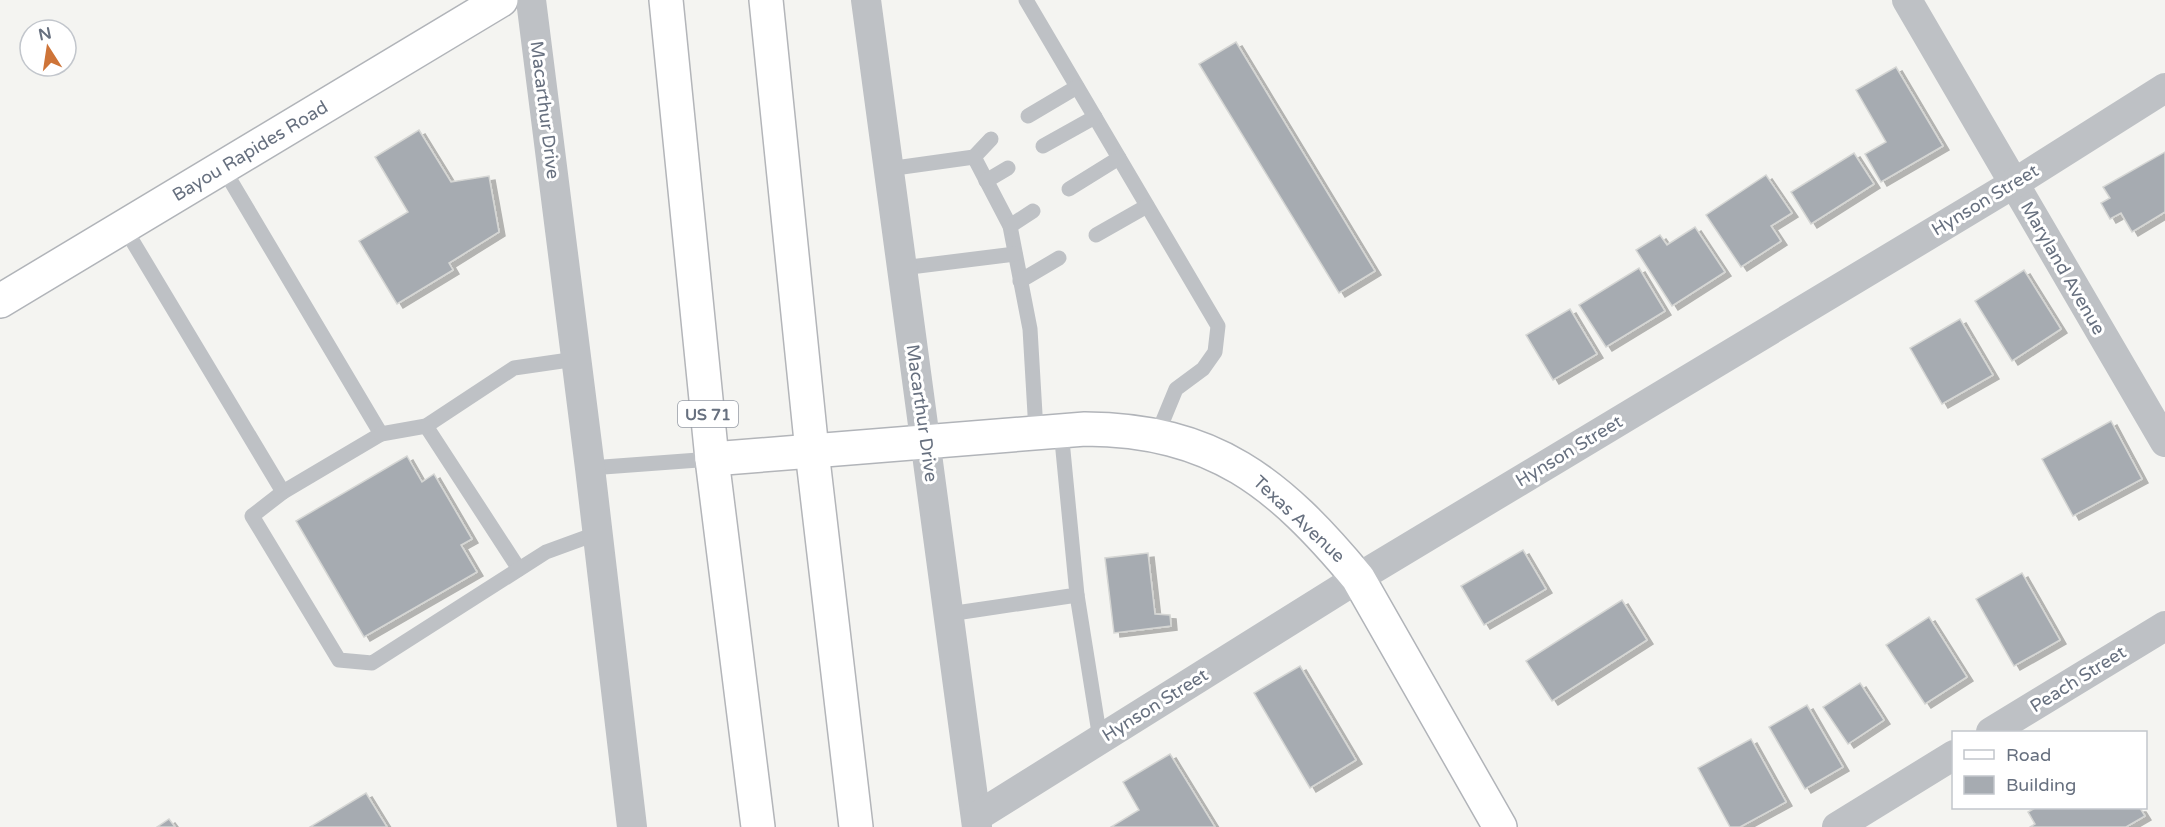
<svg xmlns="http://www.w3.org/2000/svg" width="2165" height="827" viewBox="0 0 2165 827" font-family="'Varela Round',sans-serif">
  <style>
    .building { fill: #a6abb1; stroke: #d5d6d4; stroke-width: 1.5; filter: url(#shadow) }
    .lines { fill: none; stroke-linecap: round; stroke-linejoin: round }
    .secondary-casing { stroke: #b1b4b9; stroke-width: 36 }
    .highway-casing { stroke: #b3b5b9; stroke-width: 36 }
    .lane { stroke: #bec1c5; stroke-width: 15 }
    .street { stroke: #bec1c5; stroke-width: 30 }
    .secondary { stroke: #fff; stroke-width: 33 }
    .highway { stroke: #fff; stroke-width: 33 }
    .labels { text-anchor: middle; stroke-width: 6; stroke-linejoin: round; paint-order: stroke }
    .shield { fill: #fff; stroke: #959ba5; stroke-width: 1.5 }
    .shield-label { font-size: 16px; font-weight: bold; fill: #67707f }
    .street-label { font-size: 18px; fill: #67707f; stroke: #fff }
  </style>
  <defs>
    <filter id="shadow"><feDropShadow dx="6" dy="4" stdDeviation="0" flood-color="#0004"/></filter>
  </defs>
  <rect width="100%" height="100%" fill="#f4f4f1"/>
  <g class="building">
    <path d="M1236,42L1375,271L1339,293L1199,64Z"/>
    <path d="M1896,67L1943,146L1881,182L1865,154L1886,142L1856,90Z"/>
    <path d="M419,130L451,182L489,176L499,232L449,263L453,270L397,304L359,241L408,212L375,157Z"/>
    <path d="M2165,152V212L2132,232L2121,213L2110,219L2101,203L2110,198L2103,187Z"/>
    <path d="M1854,153L1874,184L1811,224L1791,192Z"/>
    <path d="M1766,175L1792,213L1771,226L1781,241L1741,267L1706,215Z"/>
    <path d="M1695,227L1725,272L1672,306L1636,250L1660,235L1667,245Z"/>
    <path d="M1639,268L1665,311L1606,347L1579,305Z"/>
    <path d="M2024,270L2061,329L2012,361L1975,301Z"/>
    <path d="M1570,309L1597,354L1553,380L1526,335Z"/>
    <path d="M1960,319L1993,375L1942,404L1910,348Z"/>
    <path d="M2111,421L2142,479L2073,516L2042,459Z"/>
    <path d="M407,456L422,482L434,474L472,539L461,545L477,572L364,637L296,521Z"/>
    <path d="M1523,550L1546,589L1484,625L1461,586Z"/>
    <path d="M1148,553L1155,614L1170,615L1171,626L1114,633L1105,558Z"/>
    <path d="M2022,573L2060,640L2014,666L1976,599Z"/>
    <path d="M1622,600L1647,640L1552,701L1526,661Z"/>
    <path d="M1929,617L1967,677L1925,704L1886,645Z"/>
    <path d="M1300,666L1356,760L1310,788L1254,693Z"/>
    <path d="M1860,683L1884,720L1848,744L1823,707Z"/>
    <path d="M1807,705L1843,767L1805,789L1769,727Z"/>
    <path d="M1751,739L1786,802L1740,827H1730L1698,768Z"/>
    <path d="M1170,754L1215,827H1111L1139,810L1123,782Z"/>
    <path d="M366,793L387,827H310Z"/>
    <path d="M2035,808H2140L2145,816L2126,827H2030L2035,824L2028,812Z"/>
    <path d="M169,819L175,827H157Z"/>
  </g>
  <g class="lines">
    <defs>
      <g id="secondary">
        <path d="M0,301L501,0"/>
        <path d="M812,451L1085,429C1214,430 1278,482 1358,578L1500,827"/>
      </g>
      <g id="highway">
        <path d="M666,0L712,459L758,827"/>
        <path d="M766,0L812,451L856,827"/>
        <path d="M712,459L812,451"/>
      </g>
    </defs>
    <use href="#secondary" class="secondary-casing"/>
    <use href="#highway" class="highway-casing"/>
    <g class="lane">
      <path d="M1026,0L1218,326L1215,352L1203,369L1176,389L1157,435"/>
      <path d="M1028,116L1077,87"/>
      <path d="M1043,146L1095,117"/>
      <path d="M974,157L991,139"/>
      <path d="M888,169L974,157L1010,226L1030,329L1036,431"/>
      <path d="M986,181L1008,168"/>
      <path d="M1069,189L1119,158"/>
      <path d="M1010,226L1033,211"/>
      <path d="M124,227L283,492L381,434L223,168"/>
      <path d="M1096,235L1147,206"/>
      <path d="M902,268L1015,254"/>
      <path d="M1020,281L1059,258"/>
      <path d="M426,426L519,569"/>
      <path d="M381,434L426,426L514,368L576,359"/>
      <path d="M590,468L712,459"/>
      <path d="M283,492L252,516L339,660L372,663L546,552L598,533"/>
      <path d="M1077,595L1100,739"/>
      <path d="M949,614L1077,595L1061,430"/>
    </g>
    <g class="street">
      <path d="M531,0L590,468L632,827"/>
      <path d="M866,0L977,827"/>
      <path d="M1907,0L2165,442"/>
      <path d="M1991,732L2165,626"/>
      <path d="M976,817L1358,578L2013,184L2165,88"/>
      <path d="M1837,827L1954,755"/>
    </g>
    <use href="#secondary" class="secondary"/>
    <use href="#highway" class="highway"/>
  </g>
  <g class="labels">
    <rect class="shield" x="678" y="401" width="60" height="26" rx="4.5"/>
    <g class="shield-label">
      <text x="708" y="420">US 71</text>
    </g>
    <g class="street-label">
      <text transform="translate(545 110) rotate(83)" y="6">Macarthur Drive</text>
      <text transform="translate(250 151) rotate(-31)" y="6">Bayou Rapides Road</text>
      <text transform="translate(1985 200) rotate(-31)" y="6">Hynson Street</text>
      <text transform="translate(2063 268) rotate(60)" y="6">Maryland Avenue</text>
      <text transform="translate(922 413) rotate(82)" y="6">Macarthur Drive</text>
      <text transform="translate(1569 451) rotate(-31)" y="6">Hynson Street</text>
      <text transform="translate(1299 519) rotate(43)" y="6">Texas Avenue</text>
      <text transform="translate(2078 679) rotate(-32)" y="6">Peach Street</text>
      <text transform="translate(1155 705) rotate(-32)" y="6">Hynson Street</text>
    </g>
  </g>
  <rect x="1952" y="731" width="195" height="78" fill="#ffffff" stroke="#c2c6cc" stroke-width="1.5"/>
  <rect x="1964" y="750" width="30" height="9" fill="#ffffff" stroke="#c2c6cc" stroke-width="1.5"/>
  <text x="2006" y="761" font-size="18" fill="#67707f">Road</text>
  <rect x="1964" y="776" width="30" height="18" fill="#a6abb1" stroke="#c2c6cc" stroke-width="1.5"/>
  <text x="2006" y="791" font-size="18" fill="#67707f">Building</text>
  <g transform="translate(48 48) rotate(348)"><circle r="28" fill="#ffffff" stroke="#c2c6cc" stroke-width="1.5"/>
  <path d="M0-4.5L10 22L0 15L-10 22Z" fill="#ce7438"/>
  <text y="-9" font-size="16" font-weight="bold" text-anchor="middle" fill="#67707f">N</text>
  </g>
</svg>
